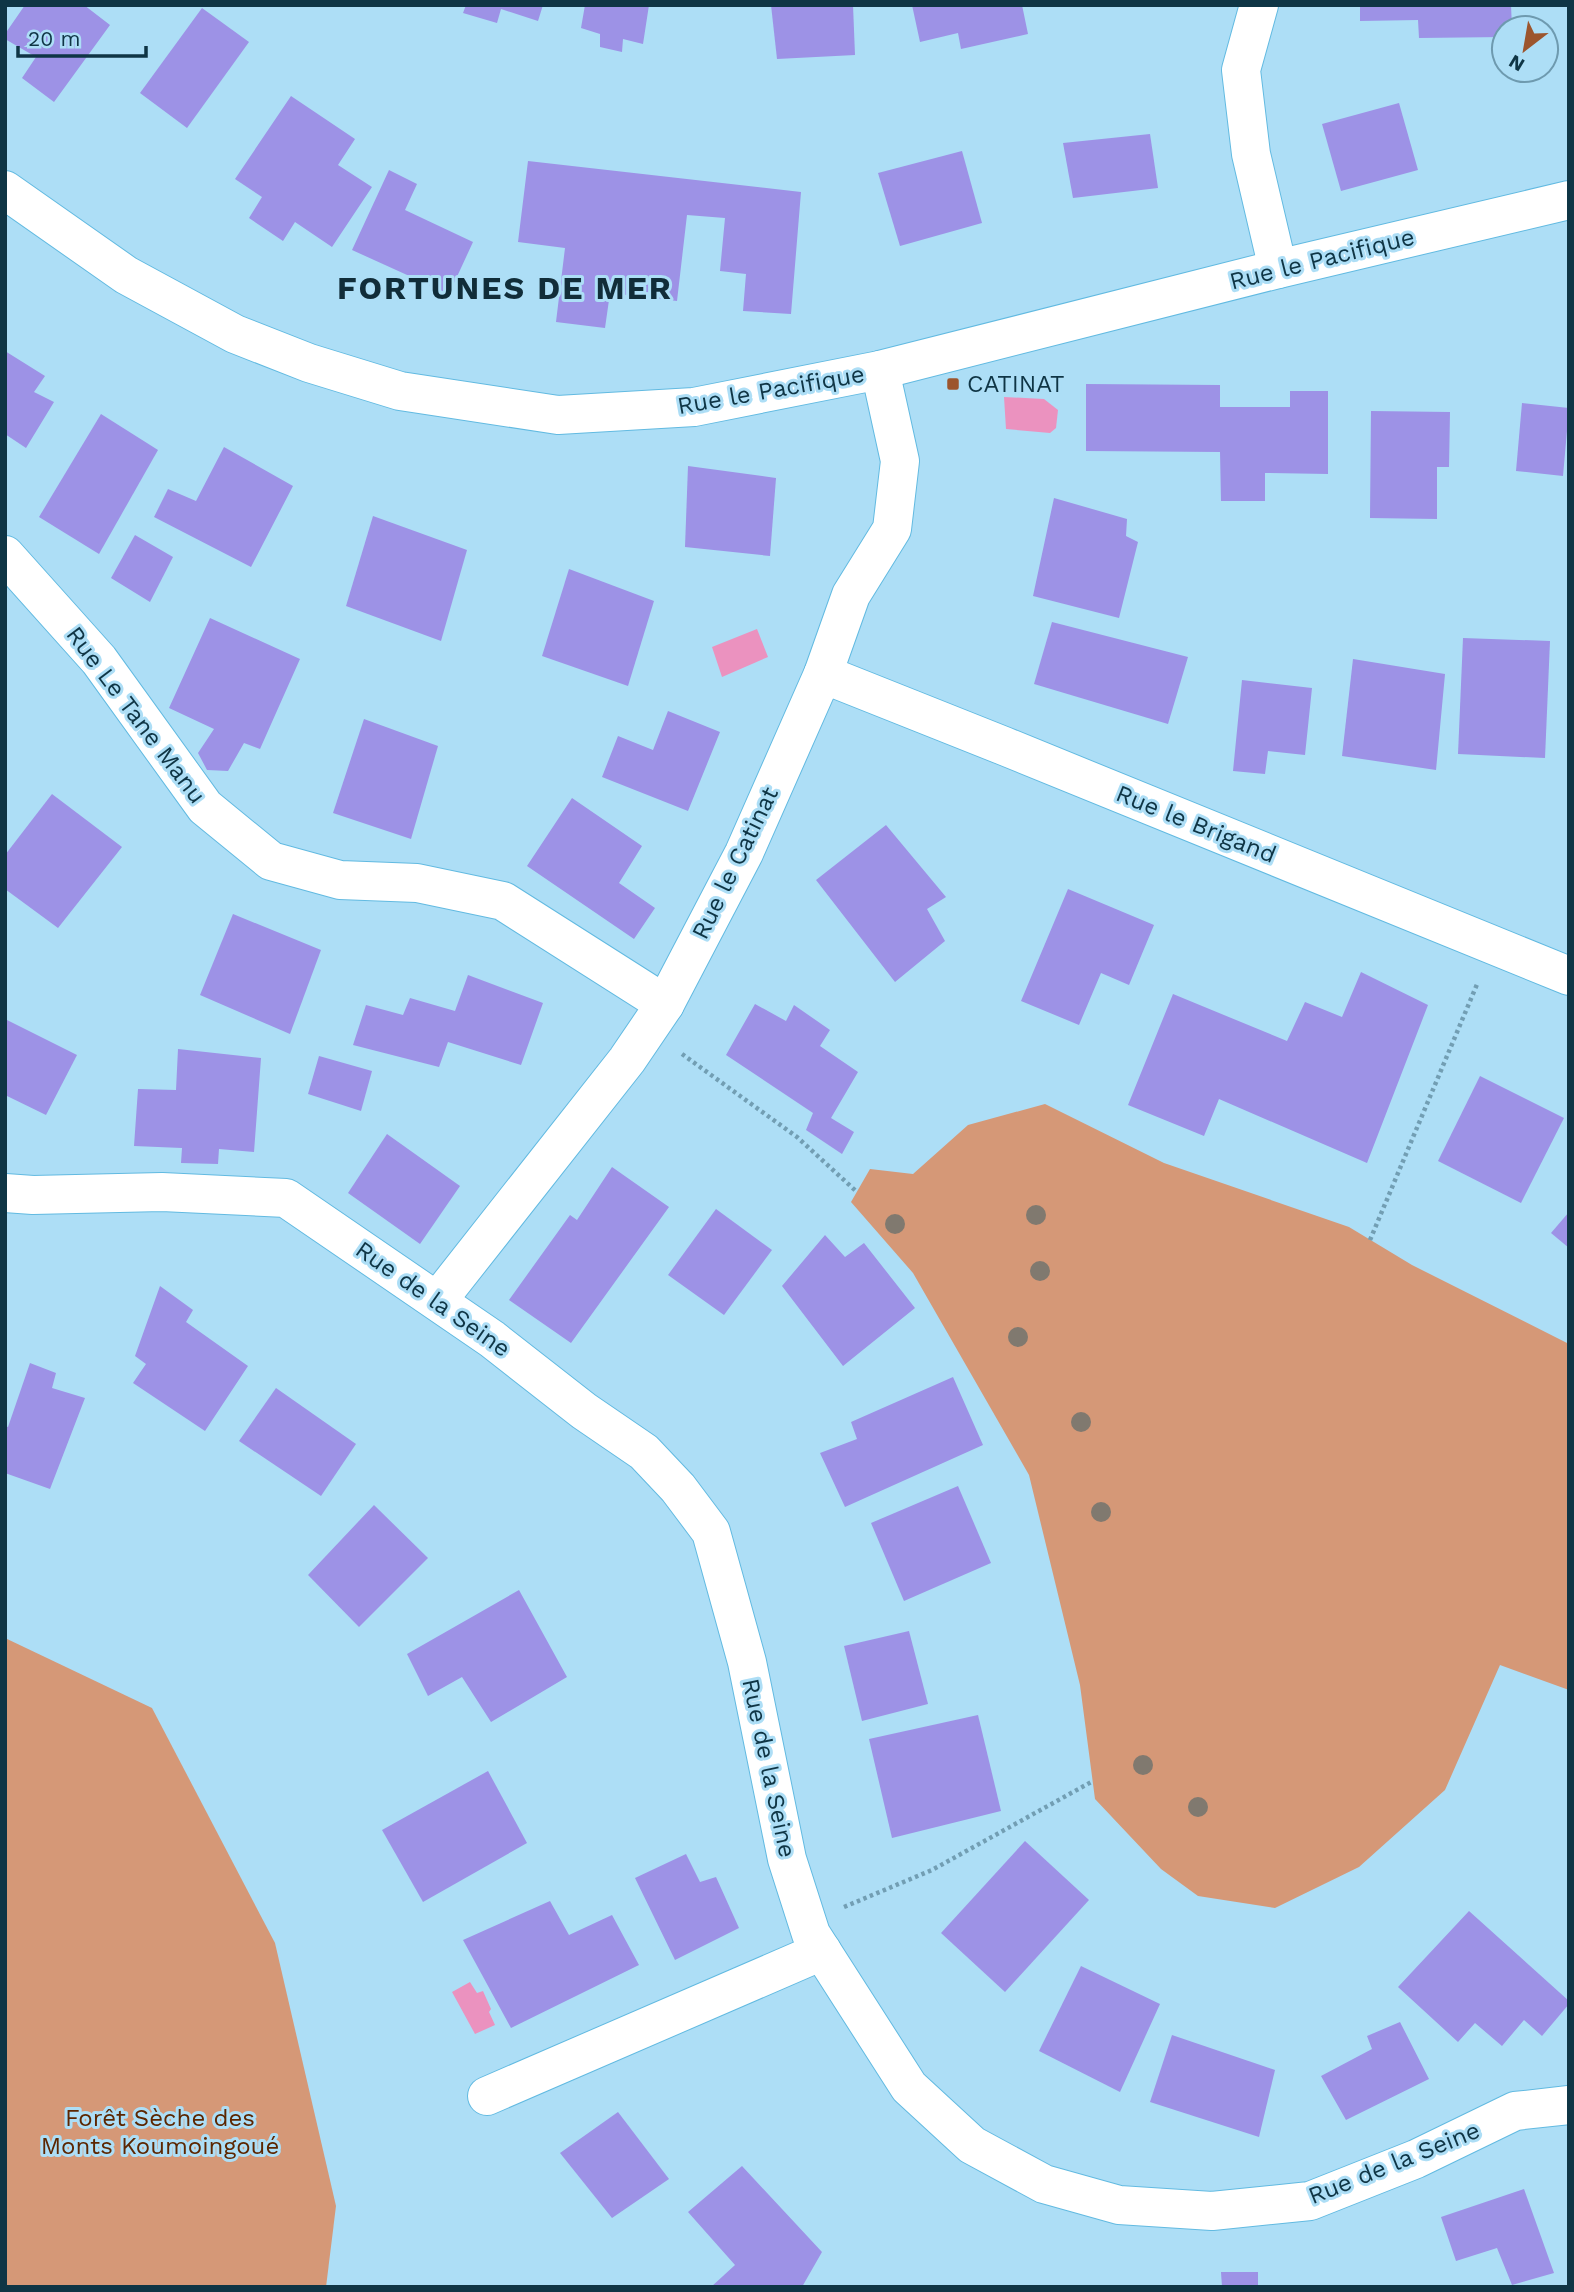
<svg xmlns="http://www.w3.org/2000/svg" width="1574" height="2292" viewBox="0 0 1574 2292" font-family="'Work Sans',sans-serif">
	<rect width="100%" height="100%" fill="#addef6"/>
	<g fill="#d59877">
		<path d="M1045,1104L1164,1163L1349,1227L1412,1265L1569,1344V1690L1500,1665L1445,1790L1359,1867L1275,1908L1198,1896L1161,1869L1095,1799L1080,1685L1029,1475L913,1273L851,1202L870,1169L913,1174L968,1125Z"/>
		<path d="M5,1638L152,1708L275,1943L336,2206L326,2287H5Z"/>
	</g>
	<g fill="#eb92bf">
		<path d="M1004,397L1044,399L1058,410L1056,428L1050,433L1006,429Z"/>
		<path d="M757,629L768,657L722,677L712,647Z"/>
		<path d="M470,1982L477,1993L483,1991L491,2009L489,2012L495,2025L475,2034L452,1992Z"/>
	</g>
	<g fill="#9d92e6">
		<path d="M25,5H84L110,25L54,102L22,78L36,57L5,39V34Z"/>
		<path d="M466,5H543L538,21L501,9L497,23L463,13Z"/>
		<path d="M585,5H649L643,44L623,39L622,52L600,47V34L581,28Z"/>
		<path d="M771,5H853L855,55L777,59Z"/>
		<path d="M912,5H1022L1028,34L961,49L958,33L920,42Z"/>
		<path d="M1360,5H1511L1512,28H1504V37L1419,38L1418,20L1360,21Z"/>
		<path d="M202,8L249,42L187,128L140,93Z"/>
		<path d="M291,96L355,139L338,165L372,187L332,247L295,222L283,241L249,218L262,197L235,179Z"/>
		<path d="M1399,103L1418,170L1341,191L1322,124Z"/>
		<path d="M1150,134L1158,188L1073,198L1063,143Z"/>
		<path d="M962,151L982,223L900,246L878,173Z"/>
		<path d="M528,161L801,192L791,314L743,311L746,274L720,271L725,218L687,215L677,301L610,293L605,328L556,322L565,248L518,242Z"/>
		<path d="M389,170L417,184L405,210L473,242L449,294L352,250Z"/>
		<path d="M5,351L45,376L34,392L54,402L26,448L5,434Z"/>
		<path d="M1086,384L1220,385V407H1290V391H1328V474L1265,473V501H1221L1220,452L1086,451Z"/>
		<path d="M1522,403L1569,408L1563,476L1516,471Z"/>
		<path d="M1371,411L1450,412L1449,467H1437V519L1370,518Z"/>
		<path d="M101,414L158,450L99,554L39,517Z"/>
		<path d="M224,447L293,486L251,567L154,517L168,489L196,501Z"/>
		<path d="M688,466L776,478L770,556L685,547Z"/>
		<path d="M1054,498L1127,519L1126,536L1138,542L1119,618L1033,596Z"/>
		<path d="M373,516L467,550L441,641L346,606Z"/>
		<path d="M135,535L173,557L150,602L111,578Z"/>
		<path d="M569,569L654,601L628,686L542,656Z"/>
		<path d="M210,618L300,659L260,749L244,743L228,771L207,770L198,753L214,729L169,708Z"/>
		<path d="M1052,622L1188,657L1168,724L1034,684Z"/>
		<path d="M1463,638L1550,641L1545,758L1458,754Z"/>
		<path d="M1353,659L1445,674L1436,770L1342,756Z"/>
		<path d="M1242,680L1312,688L1305,755L1268,751L1265,774L1233,771Z"/>
		<path d="M668,711L720,732L688,811L602,777L618,736L653,750Z"/>
		<path d="M364,719L438,746L411,839L333,813Z"/>
		<path d="M52,794L122,847L58,928L5,889V855Z"/>
		<path d="M572,798L642,846L619,883L655,908L634,939L527,866Z"/>
		<path d="M886,825L946,897L927,909L945,941L895,982L816,880Z"/>
		<path d="M1068,889L1154,925L1129,985L1101,973L1079,1025L1021,1001Z"/>
		<path d="M233,914L321,950L290,1034L200,995Z"/>
		<path d="M1361,972L1428,1005L1367,1163L1219,1099L1204,1136L1128,1105L1173,994L1287,1041L1305,1002L1342,1017Z"/>
		<path d="M468,975L543,1003L521,1065L448,1042L439,1067L353,1045L366,1005L403,1015L410,998L455,1011Z"/>
		<path d="M755,1004L786,1021L794,1005L830,1030L820,1046L858,1072L831,1118L854,1132L842,1154L806,1130L813,1113L726,1055Z"/>
		<path d="M5,1019L77,1055L46,1115L5,1095Z"/>
		<path d="M178,1049L261,1058L254,1152L219,1149L218,1164L181,1163L182,1148L134,1146L138,1089L176,1090Z"/>
		<path d="M319,1056L372,1071L361,1111L308,1094Z"/>
		<path d="M1480,1076L1564,1118L1521,1203L1438,1161Z"/>
		<path d="M387,1134L460,1186L420,1244L348,1193Z"/>
		<path d="M612,1167L669,1207L571,1343L509,1300L570,1215L577,1220Z"/>
		<path d="M716,1209L772,1250L724,1315L668,1275Z"/>
		<path d="M1569,1212V1248L1551,1233Z"/>
		<path d="M825,1235L845,1257L864,1243L915,1308L843,1366L782,1286Z"/>
		<path d="M160,1286L193,1310L186,1322L248,1366L205,1431L133,1383L146,1364L135,1356Z"/>
		<path d="M30,1363L56,1373L52,1388L85,1398L50,1489L5,1473V1426L8,1427Z"/>
		<path d="M953,1377L983,1445L845,1507L820,1453L857,1439L851,1422Z"/>
		<path d="M276,1388L356,1444L321,1496L239,1441Z"/>
		<path d="M958,1486L991,1563L904,1601L871,1523Z"/>
		<path d="M374,1505L428,1558L359,1627L308,1575Z"/>
		<path d="M519,1590L567,1677L491,1722L462,1677L428,1696L407,1654Z"/>
		<path d="M909,1631L928,1704L862,1721L844,1646Z"/>
		<path d="M978,1715L1001,1811L892,1838L869,1739Z"/>
		<path d="M488,1771L527,1843L423,1902L382,1830Z"/>
		<path d="M1025,1841L1089,1900L1005,1992L941,1933Z"/>
		<path d="M686,1854L700,1882L716,1877L739,1928L675,1960L635,1878Z"/>
		<path d="M550,1901L569,1935L612,1915L639,1965L511,2028L463,1940Z"/>
		<path d="M1469,1911L1569,2001V2004L1542,2036L1524,2020L1502,2046L1475,2023L1458,2042L1398,1987Z"/>
		<path d="M1081,1966L1160,2004L1120,2092L1039,2051Z"/>
		<path d="M1400,2022L1429,2079L1346,2120L1321,2076L1372,2049L1367,2036Z"/>
		<path d="M1172,2035L1275,2070L1259,2137L1150,2102Z"/>
		<path d="M618,2112L669,2179L612,2218L560,2153Z"/>
		<path d="M742,2166L822,2252L802,2287H711L735,2265L688,2212Z"/>
		<path d="M1524,2189L1554,2273L1512,2285L1497,2248L1456,2261L1441,2217Z"/>
		<path d="M1221,2272H1258V2287H1222Z"/>
	</g>
	<g fill="none" stroke-linecap="round" stroke-linejoin="round">
		<g stroke="#62bae1" stroke-width="40">
			<g id="minor">
				<path d="M1259,5L1241,70L1251,154L1278,269"/>
				<path d="M5,190L126,275L235,334L309,363L400,391L558,415L694,407L880,370L1278,269L1569,200"/>
				<path d="M5,555L99,660L205,807L271,861L340,880L417,883L503,901L665,1004"/>
				<path d="M823,674L1004,746L1569,976"/>
				<path d="M5,1193L33,1195L162,1192L286,1198L492,1339L584,1411L644,1452L678,1488L711,1532L747,1662L787,1859L811,1934L909,2087L972,2145L1044,2184L1119,2205L1212,2211L1310,2201L1416,2159L1515,2111L1569,2105"/>
				<path d="M438,1300L627,1060L665,1004L744,853L823,674L851,595L892,529L900,461L880,370"/>
				<path d="M487,2096L822,1951"/>
			</g>
		</g>
		<g stroke="#729eb3" stroke-width="4.5" stroke-dasharray="3.5 3.5" stroke-linecap="butt">
			<path d="M682,1054L797,1137L857,1192"/>
			<path d="M1370,1240L1478,982"/>
			<path d="M844,1907L932,1870L1093,1781"/>
		</g>
		<use href="#minor" stroke="#fff" stroke-width="38"/>
	</g>
	<g fill="#80796f">
		<circle cx="1036" cy="1215" r="10"/>
		<circle cx="895" cy="1224" r="10"/>
		<circle cx="1040" cy="1271" r="10"/>
		<circle cx="1018" cy="1337" r="10"/>
		<circle cx="1081" cy="1422" r="10"/>
		<circle cx="1101" cy="1512" r="10"/>
		<circle cx="1143" cy="1765" r="10"/>
		<circle cx="1198" cy="1807" r="10"/>
	</g>
	<rect fill="#9c552d" stroke="#addef6" stroke-width="2.5" x="946" y="377" width="14" height="14" rx="3.5"/>
	<g text-anchor="middle" dominant-baseline="central" stroke-width="6" stroke-linejoin="round" paint-order="stroke">
		<g font-size="24" fill="#0f3545" stroke="#addef6">
			<text transform="translate(1322 259) rotate(-14)">Rue le Pacifique</text>
			<text transform="translate(771 390) rotate(-10)">Rue le Pacifique</text>
			<text transform="translate(136 715) rotate(53)">Rue Le Tane Manu</text>
			<text transform="translate(1196 824) rotate(22)">Rue le Brigand</text>
			<text transform="translate(735 863) rotate(-64)">Rue le Catinat</text>
			<text transform="translate(433 1299) rotate(35)">Rue de la Seine</text>
			<text transform="translate(769 1768) rotate(78)">Rue de la Seine</text>
			<text transform="translate(1394 2163) rotate(-22)">Rue de la Seine</text>
		</g>
		<g font-size="24" fill="#0f3545" stroke="#addef6" text-anchor="start">
			<text x="967" y="384">CATINAT</text>
		</g>
		<g font-size="24" fill="#5c2601" stroke="#addef6">
			<text x="160" y="2118">Forêt Sèche des<tspan x="160" dy="28">Monts Koumoingoué</tspan></text>
		</g>
		<g font-size="32" font-weight="bold" letter-spacing="2" fill="#112d39" stroke="#addef6">
			<text x="505" y="288">FORTUNES DE MER</text>
		</g>
	</g>
	<rect width="1574" height="2292" fill="none" stroke="#0f3545" stroke-width="14"/>
	<g transform="translate(1525 49) rotate(211)"><circle r="33" fill="#addef6" stroke="#6e9aaf" stroke-width="2"/>
	<path d="M0-5L12 26L0 18L-12 26Z" fill="#9c552d"/>
	<text y="-10" font-size="19" font-weight="bold" text-anchor="middle" fill="#0f3545">N</text>
	</g>
	<path d="M18 46v10h128v-10" fill="none" stroke="#0f3545" stroke-width="3.5"/>
	<text x="28" y="46" font-size="21" fill="#0f3545" stroke="#addef6" stroke-width="5" paint-order="stroke">20 m</text>
</svg>
